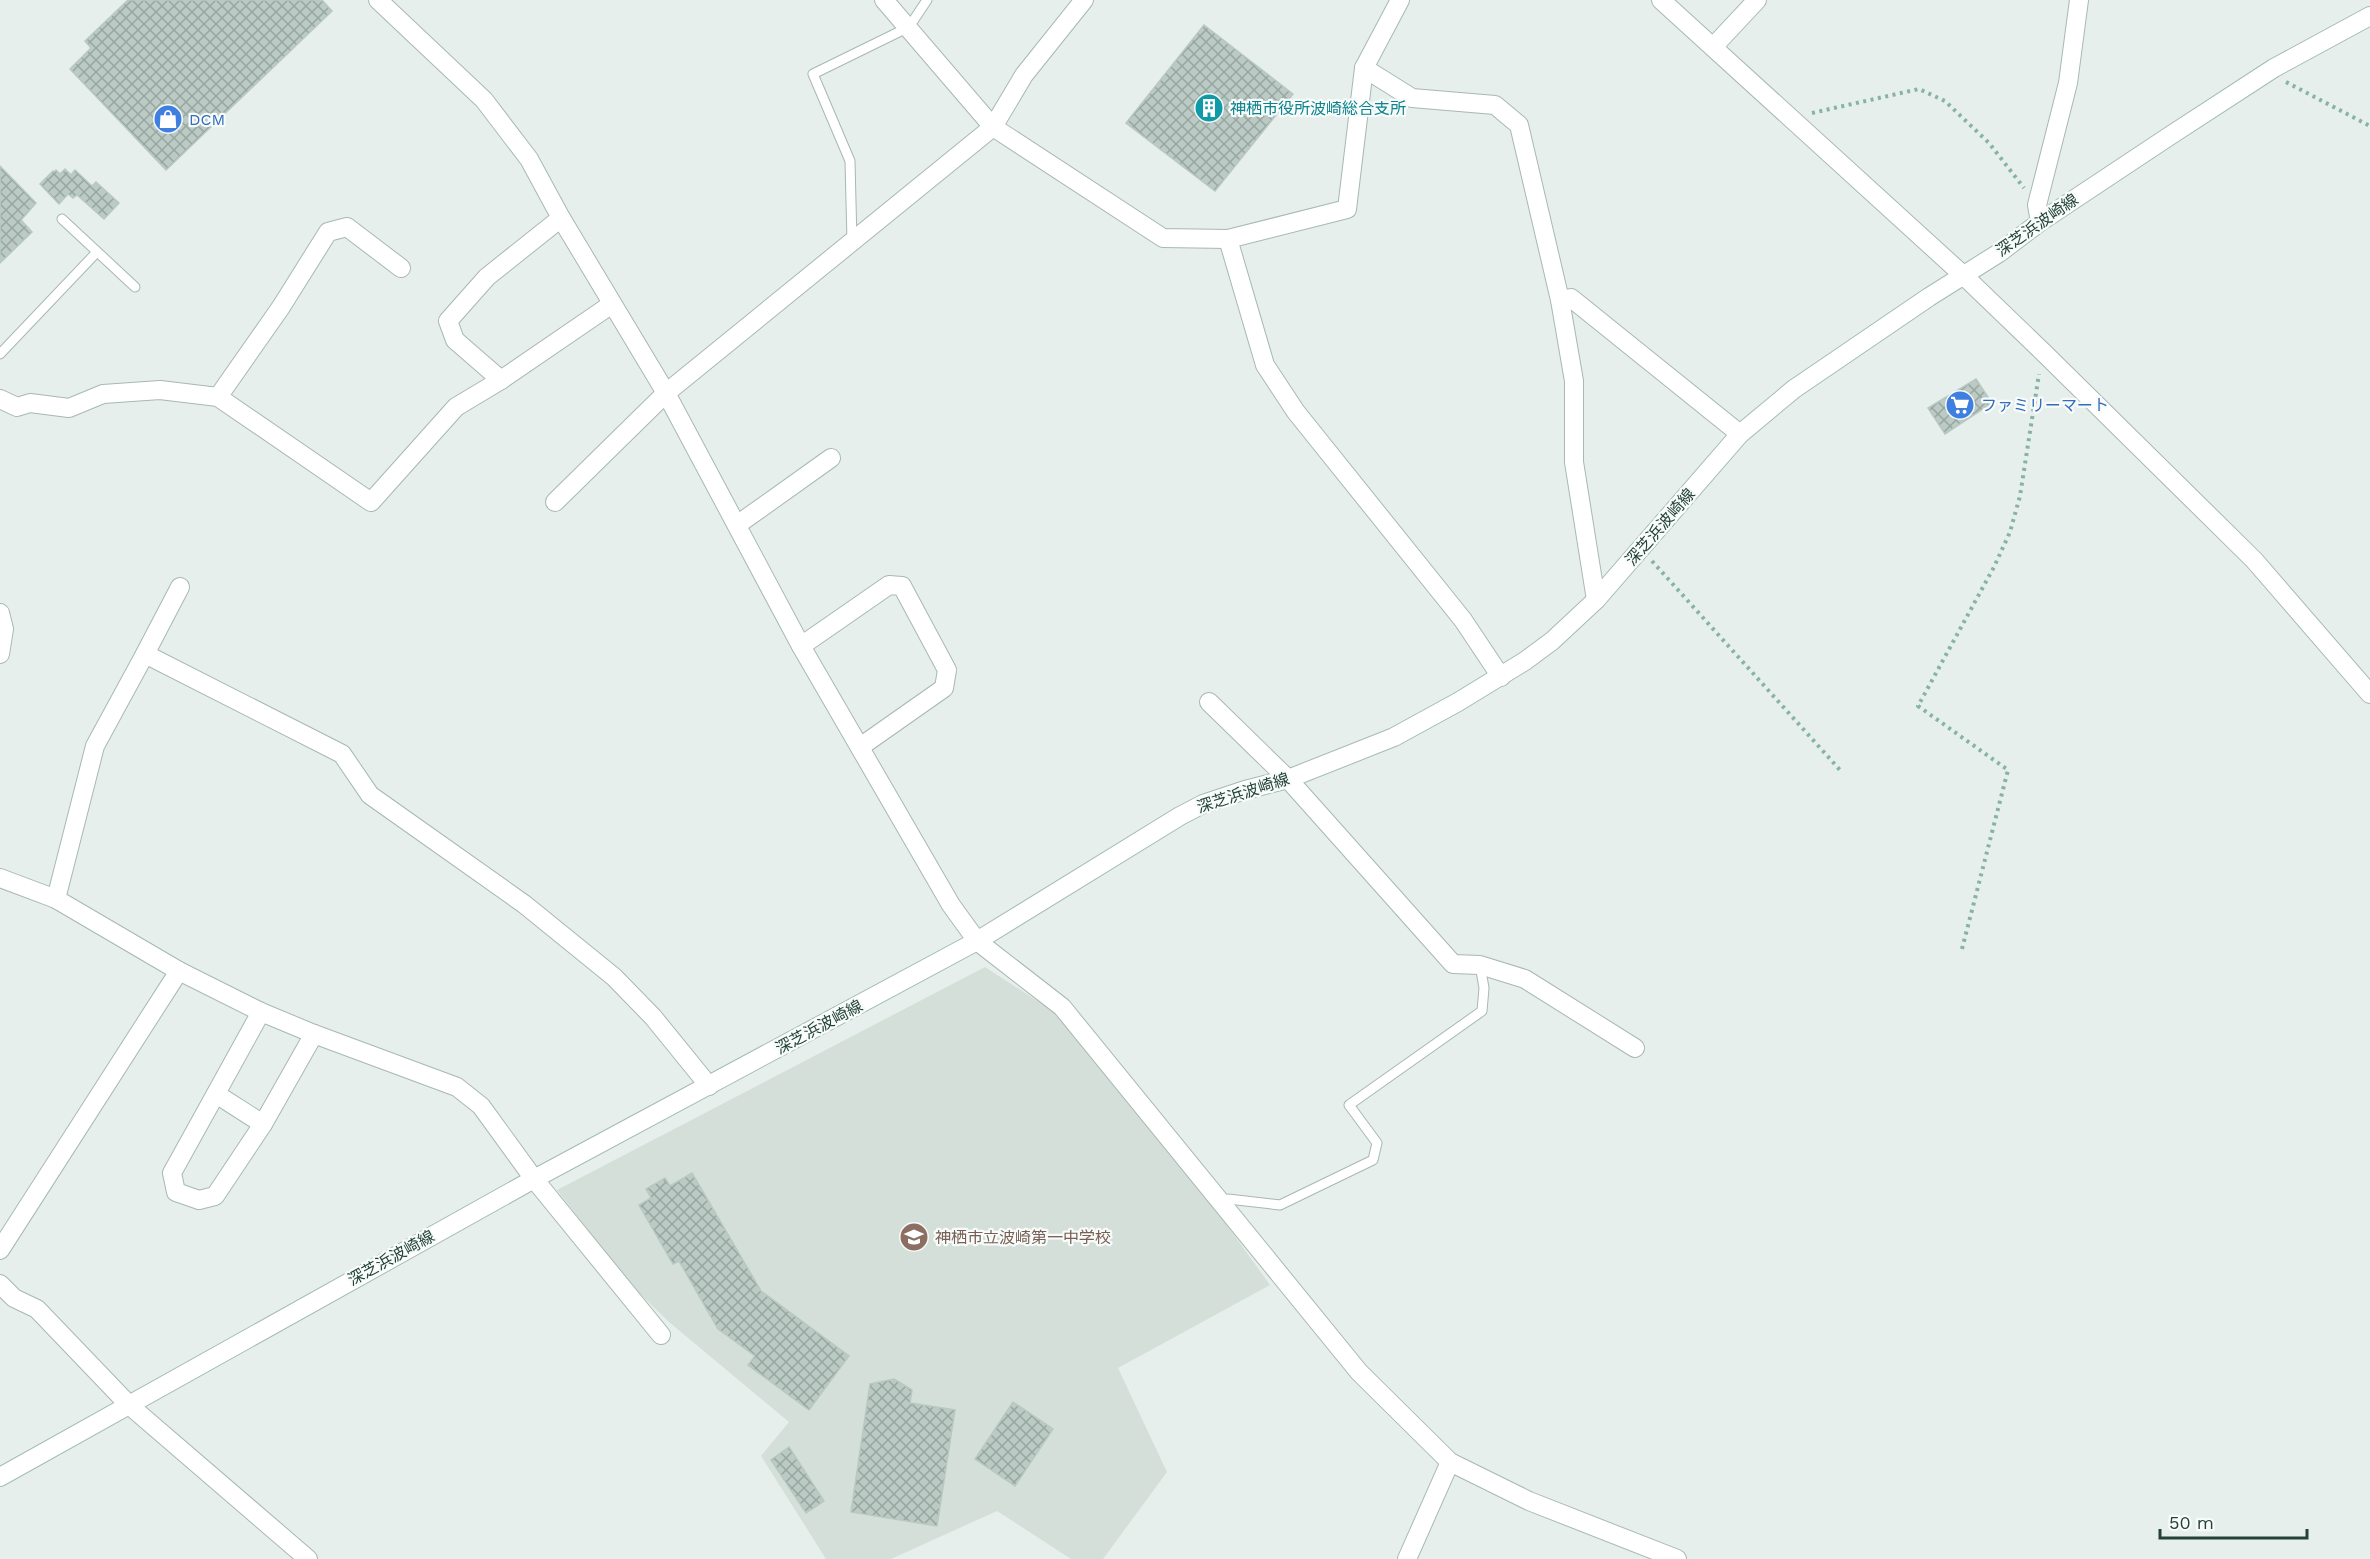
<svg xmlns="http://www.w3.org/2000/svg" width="2370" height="1559" viewBox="0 0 2370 1559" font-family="'Work Sans','Noto Sans JP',sans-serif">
	<defs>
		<pattern id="building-cross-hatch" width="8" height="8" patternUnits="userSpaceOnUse" patternTransform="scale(1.5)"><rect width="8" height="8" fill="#bbcac4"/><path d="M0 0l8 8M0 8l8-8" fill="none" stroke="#98a6a0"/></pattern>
	</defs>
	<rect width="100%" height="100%" fill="#e6efeb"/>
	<path fill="#d4dfda" d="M985,967L1059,1015L1198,1185L1270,1285L1118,1368L1167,1472L1103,1559H1071L997,1511L891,1559H826L761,1456L789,1422L669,1322L629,1283L557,1190Z"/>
	<g fill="url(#building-cross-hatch)" stroke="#b8c9c2" stroke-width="1.5">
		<path d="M128,0H322L332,11L166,170L70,69L91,48L85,41Z"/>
		<path d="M1204,25L1293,94L1215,191L1126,123Z"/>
		<path d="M0,166L36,203L21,220L32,232L0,263Z"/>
		<path d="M65,169L71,175L75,170L92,186L96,182L119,203L104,219L77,195L73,198L68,194L59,204L40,184L53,171L54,172L56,170L60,174Z"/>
		<path d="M1976,379L1992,403L1945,434L1928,408Z"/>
		<path d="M692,1173L761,1291L849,1356L809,1410L748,1365L755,1356L718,1329L679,1261L673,1264L639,1205L651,1198L646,1189L665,1178L670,1186Z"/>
		<path d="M894,1379L912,1390L910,1403L955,1410L937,1526L851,1512L870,1384Z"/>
		<path d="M1013,1402L1053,1429L1015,1486L975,1459Z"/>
		<path d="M789,1447L824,1501L806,1513L771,1460Z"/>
	</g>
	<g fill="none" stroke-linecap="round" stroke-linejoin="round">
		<g stroke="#a8b8b2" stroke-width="11">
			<g id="service">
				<path d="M62,219L135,287"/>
				<path d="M852,242L850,161L813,74L909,27L927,0"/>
				<path d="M0,354L97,252"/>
				<path d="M1221,1203L1228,1199L1280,1205L1373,1160L1377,1143L1349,1105L1482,1011L1484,988L1480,965"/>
			</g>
		</g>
		<g stroke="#a8b8b2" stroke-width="20">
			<g id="minor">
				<path d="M378,0L484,100L529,159L561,218L666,393L801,646L951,905L977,941L1062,1007L1359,1372L1450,1462L1529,1501L1677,1559"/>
				<path d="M884,0L993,127L1163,238L1228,239L1347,209L1364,68L1412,98L1495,105L1519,125L1560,300L1574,381V462L1596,600"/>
				<path d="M1713,47L1757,0"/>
				<path d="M1364,68L1400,0"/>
				<path d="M2040,222L2037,205L2068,83L2079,0"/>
				<path d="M1228,239L1265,365L1296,412L1463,620L1501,677"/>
				<path d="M401,268L347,227L328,232L281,307L218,397L371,502L456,407L501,380L612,304"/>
				<path d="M1560,300L1571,298L1740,434"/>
				<path d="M501,380L455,340L448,321L487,277L561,218"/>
				<path d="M0,399L17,407L30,403L69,408L103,394L160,390L218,397"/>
				<path d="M555,502L666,393L993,127L1024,75L1084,0"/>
				<path d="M737,525L831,458"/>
				<path d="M0,613L4,629L0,654"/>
				<path d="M801,646L889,585L902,586L947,670L944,688L860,747"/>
				<path d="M145,654L180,587"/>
				<path d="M1209,702L1288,779L1453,964L1480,965L1525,979L1635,1048"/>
				<path d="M0,878L56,899L179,971L261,1012L314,1034L457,1087L481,1106L534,1179L661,1335"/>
				<path d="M56,899L95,746L145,654L342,754L370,795L524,904L614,977L653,1017L709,1086"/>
				<path d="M261,1012L172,1173L176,1192L199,1200L215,1196L263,1124L314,1034"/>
				<path d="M216,1094L263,1124"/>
				<path d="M0,1250L179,971"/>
				<path d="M0,1284L14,1298L37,1309L129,1405L308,1559"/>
				<path d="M1407,1559L1450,1462"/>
			</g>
		</g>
		<g stroke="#a8b8b2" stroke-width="20">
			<path id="tertiary" d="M1661,0L1963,275L2043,352L2254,560L2370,694"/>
		</g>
		<g stroke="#a4bbb3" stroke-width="20">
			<path id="secondary" d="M0,1477L534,1179L977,941L1180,816L1203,804L1245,790L1288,779L1394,737L1458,702L1525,661L1552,641L1596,600L1740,434L1794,389L1929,297L1999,253L2040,222L2168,137L2274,68L2370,16"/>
		</g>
		<g stroke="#86b3a5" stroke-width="4" stroke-dasharray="3 4.5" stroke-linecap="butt">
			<path d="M2286,82L2370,126"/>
			<path d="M1812,113L1919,89L1945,101L1989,143L2024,188"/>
			<path d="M1652,561L1840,770"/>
			<path d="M1962,949L2008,770L1918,706L1994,567L2010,532L2020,496L2039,374"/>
		</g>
		<use href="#service" stroke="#fff" stroke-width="9"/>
		<use href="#minor" stroke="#fff" stroke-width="18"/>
		<use href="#tertiary" stroke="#fff" stroke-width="18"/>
		<use href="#secondary" stroke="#fff" stroke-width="18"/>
	</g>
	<defs>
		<g id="building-disc" transform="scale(1.5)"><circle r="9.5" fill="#0f9aa8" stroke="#f7fbf9"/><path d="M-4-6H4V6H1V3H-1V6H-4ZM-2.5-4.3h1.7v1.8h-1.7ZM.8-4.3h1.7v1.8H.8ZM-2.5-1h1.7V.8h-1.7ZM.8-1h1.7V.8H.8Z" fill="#fff"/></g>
		<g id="shop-disc" transform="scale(1.5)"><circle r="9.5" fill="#3f7fe0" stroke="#f7fbf9"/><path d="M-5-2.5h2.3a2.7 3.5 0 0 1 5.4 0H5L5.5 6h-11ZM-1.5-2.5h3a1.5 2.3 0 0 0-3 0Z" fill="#fff"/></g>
		<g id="supermarket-disc" transform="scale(1.5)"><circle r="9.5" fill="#3f7fe0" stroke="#f7fbf9"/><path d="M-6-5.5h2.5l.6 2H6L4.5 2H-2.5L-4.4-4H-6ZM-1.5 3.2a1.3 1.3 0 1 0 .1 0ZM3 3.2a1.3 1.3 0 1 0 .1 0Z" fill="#fff"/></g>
		<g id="school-disc" transform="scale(1.5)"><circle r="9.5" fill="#8d6e63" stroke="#f7fbf9"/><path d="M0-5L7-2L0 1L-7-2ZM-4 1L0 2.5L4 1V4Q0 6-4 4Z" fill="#fff"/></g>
	</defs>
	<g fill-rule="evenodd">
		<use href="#building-disc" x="1209" y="108"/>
		<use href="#shop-disc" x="168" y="119"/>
		<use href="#supermarket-disc" x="1960" y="405"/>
		<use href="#school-disc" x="914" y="1237"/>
	</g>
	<g text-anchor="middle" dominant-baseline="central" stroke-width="4.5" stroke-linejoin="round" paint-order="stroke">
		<g font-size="16" fill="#0d838f" stroke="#f7fbf9" text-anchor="start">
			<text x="1230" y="108">神栖市役所波崎総合支所</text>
		</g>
		<g font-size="16" fill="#366cbe" stroke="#f7fbf9" text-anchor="start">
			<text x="189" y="119">DCM</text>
			<text x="1981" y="405">ファミリーマート</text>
		</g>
		<g font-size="16" fill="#24423a" stroke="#f7fbf9">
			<text transform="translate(2037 225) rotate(-35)">深芝浜波崎線</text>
			<text transform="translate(1660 527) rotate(-49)">深芝浜波崎線</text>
			<text transform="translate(1243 793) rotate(-18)">深芝浜波崎線</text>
			<text transform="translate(819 1027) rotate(-28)">深芝浜波崎線</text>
			<text transform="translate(391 1258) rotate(-29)">深芝浜波崎線</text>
		</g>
		<g font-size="16" fill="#785e54" stroke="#f7fbf9" text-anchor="start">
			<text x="935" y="1237">神栖市立波崎第一中学校</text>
		</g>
	</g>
	<path d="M2160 1529v9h147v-9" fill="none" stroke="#24423a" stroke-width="3"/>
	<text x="2169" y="1529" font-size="18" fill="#24423a" stroke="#f7fbf9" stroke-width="4.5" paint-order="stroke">50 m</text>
</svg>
